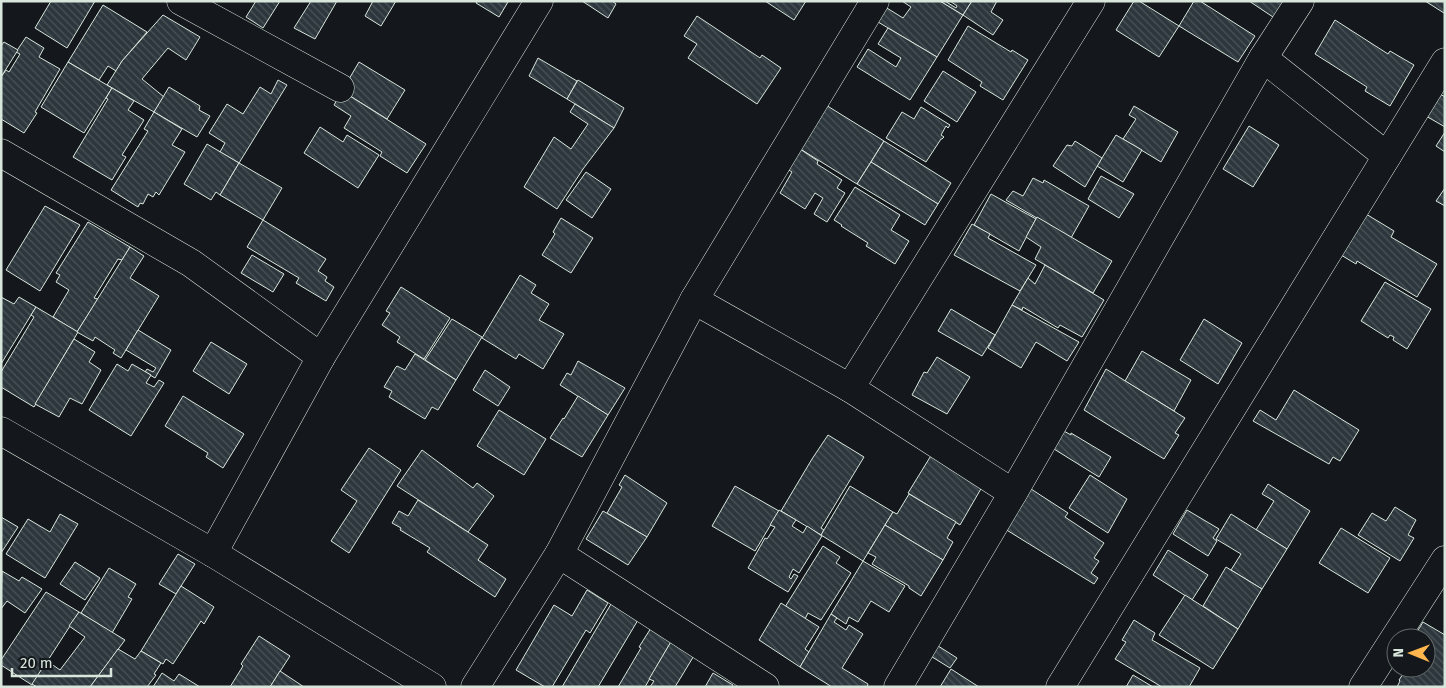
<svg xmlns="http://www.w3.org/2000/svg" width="1446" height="688" viewBox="0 0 1446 688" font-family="'Fira Sans',sans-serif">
	<defs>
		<pattern id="building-back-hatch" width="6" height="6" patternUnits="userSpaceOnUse" patternTransform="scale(1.25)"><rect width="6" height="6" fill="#2c363c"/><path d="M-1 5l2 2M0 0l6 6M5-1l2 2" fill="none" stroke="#4a5358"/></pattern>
	</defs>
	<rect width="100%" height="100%" fill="#14181c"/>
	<g fill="url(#building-back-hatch)" stroke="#d8e6dc">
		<path d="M51,1H95L67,48L35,28Z"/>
		<path d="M256,1H280L263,28L246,17Z"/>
		<path d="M311,1H337L315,39L294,28Z"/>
		<path d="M373,1H396L381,26L365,16Z"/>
		<path d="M477,1H506L508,2L499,17L476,3Z"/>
		<path d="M582,1H612L616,4L608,18Z"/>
		<path d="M765,1H806L794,20Z"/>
		<path d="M902,1H940L963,15L937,57L873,19L882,5L903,18L911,7Z"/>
		<path d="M940,1H945L956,8L957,6L950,1H972L963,15Z"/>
		<path d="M972,1H997L991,12L1003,20L993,35L963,15Z"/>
		<path d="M1134,1H1139L1179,26L1159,57L1116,30Z"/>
		<path d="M1194,1H1200L1255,36L1238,62L1179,26Z"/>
		<path d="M1249,1H1287L1276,19Z"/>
		<path d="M1425,1H1445V12L1444,13Z"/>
		<path d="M103,5L147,32L122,61L116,71L108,66L99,80L68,62Z"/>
		<path d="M163,15L200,37L186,60L168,48L142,79L164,97L154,112L107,85L122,61Z"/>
		<path d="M697,16L760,58L762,55L781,68L757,104L688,58L697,44L684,36Z"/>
		<path d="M1335,20L1388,54L1390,51L1414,65L1390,106L1365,91L1367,87L1315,54Z"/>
		<path d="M968,26L1011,52L1012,50L1028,60L1003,100L980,86L982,82L948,60Z"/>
		<path d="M888,28L937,57L910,100L857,67L868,49L896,67L901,58L878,44Z"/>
		<path d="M26,37L44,48L39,57L60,69L35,112L37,113L24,133L1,119V77L6,70L9,72L20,54L16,52Z"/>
		<path d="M4,42L18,50L1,77V46Z"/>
		<path d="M538,58L577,81L567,99L529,76Z"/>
		<path d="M68,62L112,88L84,133L41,107Z"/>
		<path d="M359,62L405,90L387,119L342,91Z"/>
		<path d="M943,71L976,92L957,122L924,101Z"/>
		<path d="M278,80L287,85L239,163L220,152L225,143L209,133L227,104L243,114L260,87L271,94Z"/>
		<path d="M578,80L624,108L614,128L567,99Z"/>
		<path d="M169,87L200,106L199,110L210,116L197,137L154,112Z"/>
		<path d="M112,88L134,101L128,110L144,120L122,155L126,157L112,180L73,157L108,99L106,98Z"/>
		<path d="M342,91L426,144L407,173L380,156L382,152L344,128L351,116L334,105Z"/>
		<path d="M1440,94L1445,97V127L1426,116Z"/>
		<path d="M821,102L884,141L857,184L797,147Z"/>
		<path d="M575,104L614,128L583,169L557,209L524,187L554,137L571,149L588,124L570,112Z"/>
		<path d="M1134,106L1178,132L1161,162L1123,139L1136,119L1129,115Z"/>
		<path d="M921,107L950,125L948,128L946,126L941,135L944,137L942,139H941L926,162L886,138L902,112L914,119Z"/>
		<path d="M154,112L182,129L172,145L185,152L159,195L156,192L153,197L148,194L143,204L140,203L138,207L111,190L148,131L144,129Z"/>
		<path d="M1249,126L1279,145L1253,187L1223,169Z"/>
		<path d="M320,127L343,142L347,135L379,155L358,188L304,153Z"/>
		<path d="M1445,132V152L1436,146Z"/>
		<path d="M1116,135L1142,150L1123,182L1097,166Z"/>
		<path d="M884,141L951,183L938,204L871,162Z"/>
		<path d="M1075,141L1102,158L1085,187L1053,166L1067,145L1072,146Z"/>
		<path d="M207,144L239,163L220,195L216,192L211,200L184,184Z"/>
		<path d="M797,147L818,161L817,164L842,180L837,188L845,193L827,222L814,214L823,198L815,193L805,209L780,193L792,172L784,167Z"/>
		<path d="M871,162L938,204L925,225L857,184Z"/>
		<path d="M239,163L282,188L263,220L220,195Z"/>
		<path d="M586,172L611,189L592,218L566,200Z"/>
		<path d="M1101,176L1134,194L1119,218L1088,199Z"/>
		<path d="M1033,178L1043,183L1044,180L1089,206L1071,238L1006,200L1013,191L1023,196Z"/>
		<path d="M855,187L900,215L891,230L909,241L895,264L866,246L868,243L841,226L842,225L834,220Z"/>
		<path d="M1445,188V206L1436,201Z"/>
		<path d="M991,194L1036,219L1019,251L974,225Z"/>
		<path d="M45,206L80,225L40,291L6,270Z"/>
		<path d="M1366,214L1394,231L1391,237L1437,264L1417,297L1357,261L1356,264L1341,255Z"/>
		<path d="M1037,217L1112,261L1093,293L1035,259L1041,247L1026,237Z"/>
		<path d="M561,218L593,238L571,273L542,255L555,234L553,232Z"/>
		<path d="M263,220L326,259L318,271L327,277L325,281L334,287L326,301L296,283L299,278L247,247Z"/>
		<path d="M88,222L130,247L122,260L118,259L94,298L98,299L77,332L53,317L69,290L56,282L60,275L56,273Z"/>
		<path d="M972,224L990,234L988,238L1036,265L1020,291L954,255Z"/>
		<path d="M130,247L144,256L130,278L159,296L121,358L113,353L115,350L95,337L93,341L77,332Z"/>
		<path d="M252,255L284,274L273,292L241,273Z"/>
		<path d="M1045,265L1104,300L1082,337L1060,325L1058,328L1023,307L1022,310L1012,305L1028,278L1035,284Z"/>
		<path d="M520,275L536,285L531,293L549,304L539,320L564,334L543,369L519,354L516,359L482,338Z"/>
		<path d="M1385,282L1431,309L1407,349L1393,340L1394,337L1390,335L1388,338L1361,321Z"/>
		<path d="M401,287L450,318L424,359L397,342L400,337L382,325L390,313L386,311Z"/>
		<path d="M1,297L14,304L19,297L36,307L1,364Z"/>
		<path d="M1012,305L1079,342L1067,361L1036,342L1021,368L988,348Z"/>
		<path d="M36,307L78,332L34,407L1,387V372L34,317L31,315Z"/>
		<path d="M951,309L995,335L982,356L938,331Z"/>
		<path d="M452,319L482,337L456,380L425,360Z"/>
		<path d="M1204,319L1242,343L1218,384L1180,360Z"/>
		<path d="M138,330L171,350L155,378L145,372L147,369L153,372L156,368L126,350Z"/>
		<path d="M74,339L95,352L89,362L101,370L82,404L70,398L59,417L35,404Z"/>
		<path d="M211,342L247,364L229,394L193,371Z"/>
		<path d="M1142,351L1191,380L1174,411L1125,381Z"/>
		<path d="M415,354L456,380L438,410L432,407L425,419L389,397L392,391L384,387L396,367L397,366L405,370Z"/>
		<path d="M937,357L970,377L947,414L912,395L924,372L927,373Z"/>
		<path d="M578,361L625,388L608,415L560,385L567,373L571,375Z"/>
		<path d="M117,364L128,371L132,364L151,375L146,383L154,387L159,380L164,383L131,436L89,410Z"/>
		<path d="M1106,369L1185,418L1175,433L1179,435L1164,459L1084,410Z"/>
		<path d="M485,370L510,387L498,406L473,390Z"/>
		<path d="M1294,390L1359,430L1340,461L1333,457L1329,464L1253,421L1260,410L1276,420Z"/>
		<path d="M183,396L244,434L223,468L206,457L208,453L165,426Z"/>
		<path d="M578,396L608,415L582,457L550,438L563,418L564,419Z"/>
		<path d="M499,410L546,439L524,475L477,446Z"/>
		<path d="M1062,430L1071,435V433L1111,457L1099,477L1054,449Z"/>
		<path d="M828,435L864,457L821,528L824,530L821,535L781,511L812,459Z"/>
		<path d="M369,448L401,470L349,553L331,541L357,501L341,490Z"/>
		<path d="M422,450L473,488L477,483L494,496L468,532L397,486Z"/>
		<path d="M932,454L982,487L960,525L908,493Z"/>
		<path d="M625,475L667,503L647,537L607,513L622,487L619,485Z"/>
		<path d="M1090,475L1127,499L1108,533L1069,508Z"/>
		<path d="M1268,484L1310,511L1287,549L1256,530L1274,501L1262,494Z"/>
		<path d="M735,486L779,511L755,551L712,526Z"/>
		<path d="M850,486L893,512L863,561L821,535Z"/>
		<path d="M1031,489L1068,513L1065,517L1104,543L1094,558L1099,561L1091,573L1098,578L1094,584L1005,529Z"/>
		<path d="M909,494L956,522L947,538L953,542L943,560L885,525L893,512L897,514Z"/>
		<path d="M418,500L488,545L478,560L506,579L495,597L427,552L430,548L400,530L401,528L392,523L399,511L408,516Z"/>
		<path d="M1395,507L1416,520L1408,535L1414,538L1400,561L1358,535L1372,513L1386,521Z"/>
		<path d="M779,510L796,520L792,526L803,533L807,526L822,536L799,573L793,569L789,577L791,579L794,574L798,576L788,592L748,568L765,538L767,539L775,527L770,525Z"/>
		<path d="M1187,510L1219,529L1213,538L1217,541L1208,556L1173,534Z"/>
		<path d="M603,511L647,537L628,565L586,539Z"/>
		<path d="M60,514L78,524L45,578L6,554L28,519L50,532Z"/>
		<path d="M1231,514L1287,549L1262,589L1231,570L1241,554L1216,539Z"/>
		<path d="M1,517L18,527L1,553Z"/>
		<path d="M885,525L943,560L921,596L909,588V586L872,564L876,557L868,553Z"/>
		<path d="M1341,528L1390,558L1368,593L1319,563Z"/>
		<path d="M823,546L840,557L836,563L851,573L821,620L808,613L805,619L785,607Z"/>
		<path d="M1168,550L1208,575L1192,600L1153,575Z"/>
		<path d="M178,554L195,564L176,594L159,584Z"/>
		<path d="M863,561L905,586L889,612L871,601L858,622L849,617L846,624L831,614Z"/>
		<path d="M75,562L100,578L85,600L60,584Z"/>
		<path d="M1226,567L1262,589L1238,629L1203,606Z"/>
		<path d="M109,568L136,584L128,597L132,599L112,633L81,613Z"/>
		<path d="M2,571L19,581L22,577L42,589L25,613L7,601L1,609Z"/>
		<path d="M181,586L214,607L204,624L201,621L173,664L166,659L163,664L141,651Z"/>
		<path d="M587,590L608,603L590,633L586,630L552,687H545L516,670L554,605L572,616Z"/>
		<path d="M46,592L79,612L32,685L1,665V660Z"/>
		<path d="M1185,595L1238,629L1213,669L1159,635Z"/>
		<path d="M781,603L819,627L805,649L809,652L800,667L759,640Z"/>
		<path d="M611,604L638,620L598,687H562Z"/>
		<path d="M79,612L125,640L90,687H37L32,684L47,661L60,670L85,637L69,626Z"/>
		<path d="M831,614L837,618L834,622L846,630L849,625L863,634L842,668L868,684L867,687H832L800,667Z"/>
		<path d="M1134,620L1155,633L1152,640L1200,668L1189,687H1162L1115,659L1126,642L1122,640Z"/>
		<path d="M1423,622L1445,635V684L1443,687H1397L1400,681L1399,680L1407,668H1426V638L1414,637Z"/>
		<path d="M651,628L672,640L645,687H618L641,648L639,647Z"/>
		<path d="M259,636L290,656L270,687H230L243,666L241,664Z"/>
		<path d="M672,640L695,654L675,687H650L654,681L649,679Z"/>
		<path d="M935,644L957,658L950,668L929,655Z"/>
		<path d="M118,649L135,659L141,651L161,663L154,674L156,675L147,687H90Z"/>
		<path d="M951,669L979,687H940Z"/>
		<path d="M280,671L304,687H270Z"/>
		<path d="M162,673L174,681L179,674L200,687H153Z"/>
		<path d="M713,673L733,685L732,687H705Z"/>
		<path d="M1133,675L1153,687H1126Z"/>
	</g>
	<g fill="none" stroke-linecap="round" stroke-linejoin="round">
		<g stroke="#d8e6dc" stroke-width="29">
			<g id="minor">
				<path d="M181,1L340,88"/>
				<path d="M1263,58L1387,156"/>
				<path d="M1,153L191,263L321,357"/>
				<path d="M694,300L850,388L1013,493"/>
				<path d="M850,388L1091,1"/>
				<path d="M1,431L213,553L432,687"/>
				<path d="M213,553L321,357L539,1"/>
				<path d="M559,554L765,687"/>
				<path d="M475,687L559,554L694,300L875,1"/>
				<path d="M898,687L1013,493L1263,58L1300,1"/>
				<path d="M1060,687L1445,62"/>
				<path d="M1363,687L1445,560"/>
			</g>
		</g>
		<use href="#minor" stroke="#14181c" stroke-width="28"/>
	</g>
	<rect width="1446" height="688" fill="none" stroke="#d8e6dc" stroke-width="5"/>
	<g transform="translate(1411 653) rotate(271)"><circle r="24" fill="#14181c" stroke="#626a69"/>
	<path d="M0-4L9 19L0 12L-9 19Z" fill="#ffb74d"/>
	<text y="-8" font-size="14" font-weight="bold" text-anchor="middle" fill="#d8e6dc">N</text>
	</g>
	<path d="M12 668v8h99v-8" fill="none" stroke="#d8e6dc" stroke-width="2.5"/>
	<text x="20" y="668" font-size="15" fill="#d8e6dc" stroke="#14181c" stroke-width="4" paint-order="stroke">20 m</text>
</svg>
